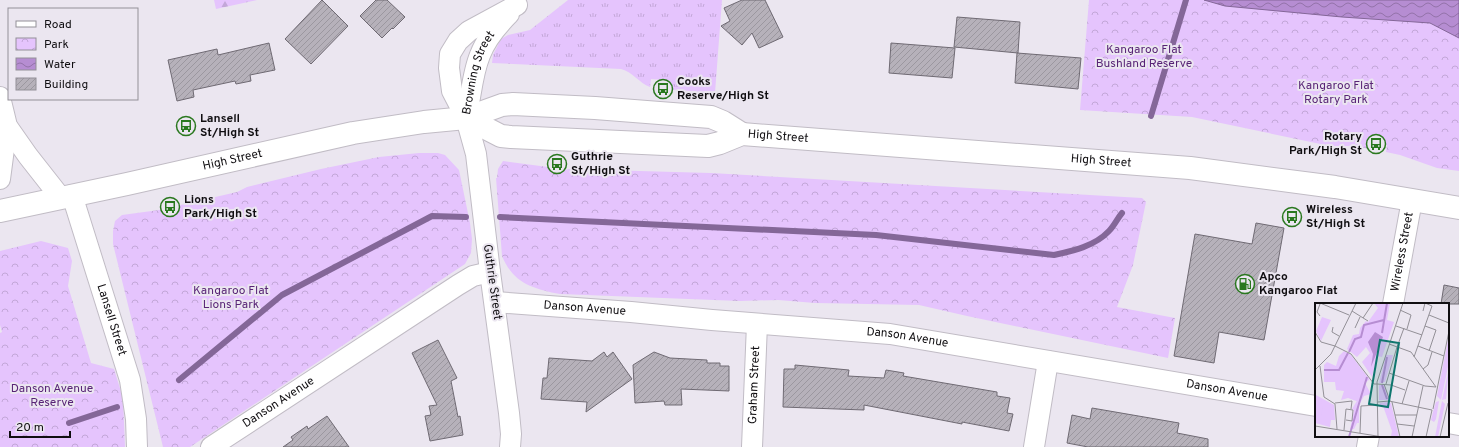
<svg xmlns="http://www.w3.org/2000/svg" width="1459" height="447" viewBox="0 0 1459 447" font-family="Overpass,sans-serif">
	<defs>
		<pattern id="grass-tufts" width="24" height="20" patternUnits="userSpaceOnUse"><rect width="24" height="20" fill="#e5c4fd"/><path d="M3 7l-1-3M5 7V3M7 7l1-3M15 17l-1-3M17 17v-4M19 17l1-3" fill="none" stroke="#c3a7d8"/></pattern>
		<pattern id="forest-firs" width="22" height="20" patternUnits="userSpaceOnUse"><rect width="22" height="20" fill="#e5c4fd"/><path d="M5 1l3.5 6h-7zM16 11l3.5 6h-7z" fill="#c3a7d8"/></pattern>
		<pattern id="park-crowns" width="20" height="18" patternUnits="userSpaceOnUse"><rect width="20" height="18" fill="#e5c4fd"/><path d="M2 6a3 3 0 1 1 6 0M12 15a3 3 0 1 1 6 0" fill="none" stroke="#c3a7d8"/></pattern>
		<pattern id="water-waves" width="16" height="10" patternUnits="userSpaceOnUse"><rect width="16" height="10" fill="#b68dd2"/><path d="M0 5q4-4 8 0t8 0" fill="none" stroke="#9372a9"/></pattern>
		<pattern id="building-hatch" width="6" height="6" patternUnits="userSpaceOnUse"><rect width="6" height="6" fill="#b6b1ba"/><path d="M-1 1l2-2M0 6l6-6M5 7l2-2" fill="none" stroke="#9b979f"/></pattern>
	</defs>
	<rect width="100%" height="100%" fill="#ebe6f0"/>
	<path fill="url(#grass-tufts)" d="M568,0H722L715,93L665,89V80L651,79L650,87C639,83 633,72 621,69L492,63L493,55L501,39L508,35L530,30Z"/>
	<path fill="url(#forest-firs)" d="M214,0H257L216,9Z"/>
	<g fill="url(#park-crowns)">
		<path d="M1089,0H1459V171L1437,168L1400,155L1386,152L1387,145L1370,142L1369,149L1356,146H1330L1192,117L1080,110Z"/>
		<path d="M419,153H438L445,155L459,170L470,223L472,239L471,253L465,264L190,447H163L113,244V231L115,221L122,215L159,210L237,192L247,187L321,169L379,157Z"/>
		<path d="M503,161L548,167C554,171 562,172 568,169L711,173L1142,198L1146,202L1133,265L1117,307L1175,318L1168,358L967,316L919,305L815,303L778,300L740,301L560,294C533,289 513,283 502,256L496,178H497L498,169Z"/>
		<path d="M41,241L68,248L72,261L68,286L91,363L114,369L123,398L125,447H0V333L2,332L0,325V251Z"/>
	</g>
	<path fill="url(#water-waves)" stroke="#846798" d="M1204,0H1459V38L1430,23L1342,17L1225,6Z"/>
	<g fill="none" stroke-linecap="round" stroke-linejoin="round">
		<g stroke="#846798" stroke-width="6">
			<path d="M1151,116L1186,0"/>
			<path d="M500,217L876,235L1054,255C1073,251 1095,246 1109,231C1114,226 1117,219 1122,213"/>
			<path d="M179,380L282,295L432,216L466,217"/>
			<path d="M69,423L117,407"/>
		</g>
	</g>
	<g fill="url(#building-hatch)" stroke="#6f6a73">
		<path d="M322,0L348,26L311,64L285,39Z"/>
		<path d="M376,0H387L405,17L393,29L392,28L382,38L360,16Z"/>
		<path d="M742,0H765L783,37L759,48L752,33L742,45L721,26L730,21L724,8Z"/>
		<path d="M957,17L1020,22L1018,53L954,47Z"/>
		<path d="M269,43L275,70L250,75L251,81L236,84L235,81L193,90L194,97L177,101L168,60L217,49L218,55Z"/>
		<path d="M891,43L955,48L952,78L889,73Z"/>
		<path d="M1017,53L1081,58L1078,89L1015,83Z"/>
		<path d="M1256,223L1284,228L1264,340L1219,332L1214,363L1174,356L1195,234L1252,244Z"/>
		<path d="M1444,285L1459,288V304H1441Z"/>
		<path d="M438,340L457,378L451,381L458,417L460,416L463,435L430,441L425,416L431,415L429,406L437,405L412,353Z"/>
		<path d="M604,352L607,357L613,352L632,379L586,412L587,402L541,399L543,378H547L549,358L592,361Z"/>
		<path d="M654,352L670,358L707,360V363H720V366H729V391L681,389L682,405H665L664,401L635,403L633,365Z"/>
		<path d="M795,365L849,370L848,376L884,378L886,370L904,373L903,376L997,392V396L1010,398L1007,413L1013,414L1009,431L962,422V424L864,405V410L783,407L784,369H795Z"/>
		<path d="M1092,408L1179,423L1177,433L1208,439V447H1088L1067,443L1072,415L1090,419Z"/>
		<path d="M327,416L349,447H283L293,440L291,437L307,426L308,429Z"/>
	</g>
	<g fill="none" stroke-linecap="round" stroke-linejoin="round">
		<g stroke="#c1bcc5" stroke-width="22">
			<g id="minor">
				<path d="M0,97L7,126L28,156L61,198"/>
				<path id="s1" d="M466,118C471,98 472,74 480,55C486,39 497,26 509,14"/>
				<path d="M0,179L7,126"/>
				<path id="s2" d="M72,195L130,380L136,419L137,447"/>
				<path id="s3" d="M495,302L631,312L712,320L890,334L1316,406"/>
				<path id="s4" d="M1393,304L1412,200"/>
				<path d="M1448,423L1459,425"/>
				<path id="s5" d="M211,447L458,285L473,276L490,272"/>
				<path d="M510,447L511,434L509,413L490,272L476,154L466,118L452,91L449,68L450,54L458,41L469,31L517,5"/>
				<path id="s6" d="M752,447L757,324"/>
				<path d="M1034,447L1048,361"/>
				<path d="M1367,447L1369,436"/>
			</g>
		</g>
		<g stroke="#c1bcc5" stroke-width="24">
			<g id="trunk">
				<path id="s7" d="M466,118L501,136L511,137L708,146L720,143L742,134L1190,168L1335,187L1459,208"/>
				<path id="s8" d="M0,211L127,184L353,133L424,122L466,118L502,105L513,104L595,108L711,117L723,122L742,134"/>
			</g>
		</g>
		<use href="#minor" stroke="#fff" stroke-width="20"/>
		<use href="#trunk" stroke="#fff" stroke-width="22"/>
	</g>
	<defs>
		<g id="bus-ring" transform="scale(1)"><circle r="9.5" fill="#ebe6f0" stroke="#2a781f" stroke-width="1.5"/><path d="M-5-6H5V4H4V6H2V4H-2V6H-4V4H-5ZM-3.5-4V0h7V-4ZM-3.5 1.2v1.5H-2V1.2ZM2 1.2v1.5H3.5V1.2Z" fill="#2a781f"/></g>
		<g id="fuel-ring" transform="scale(1)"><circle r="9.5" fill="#ebe6f0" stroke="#2a781f" stroke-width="1.5"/><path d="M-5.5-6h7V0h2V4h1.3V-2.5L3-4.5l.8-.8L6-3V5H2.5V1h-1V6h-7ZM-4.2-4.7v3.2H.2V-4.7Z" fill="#2a781f"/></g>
	</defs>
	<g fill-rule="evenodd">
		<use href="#bus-ring" x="663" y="89"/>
		<use href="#bus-ring" x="186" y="126"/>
		<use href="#bus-ring" x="1376" y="144"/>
		<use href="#bus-ring" x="557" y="164"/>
		<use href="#bus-ring" x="170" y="207"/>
		<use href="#bus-ring" x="1292" y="217"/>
		<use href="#fuel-ring" x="1245" y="284"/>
	</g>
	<g text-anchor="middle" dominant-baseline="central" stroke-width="4" stroke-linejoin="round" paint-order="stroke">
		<g font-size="12" fill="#582476" stroke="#ebe6f0">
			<text x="1144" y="50">Kangaroo Flat<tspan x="1144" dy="14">Bushland Reserve</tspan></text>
			<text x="1336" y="86">Kangaroo Flat<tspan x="1336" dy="14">Rotary Park</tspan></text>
			<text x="231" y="291">Kangaroo Flat<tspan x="231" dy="14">Lions Park</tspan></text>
			<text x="52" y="389">Danson Avenue<tspan x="52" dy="14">Reserve</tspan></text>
		</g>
		<g font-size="12" fill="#100e11" stroke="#ebe6f0">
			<text stroke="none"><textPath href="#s1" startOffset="47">Browning Street</textPath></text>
			<text stroke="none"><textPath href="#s7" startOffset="319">High Street</textPath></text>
			<text stroke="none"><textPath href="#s8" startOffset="238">High Street</textPath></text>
			<text stroke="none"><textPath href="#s7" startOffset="643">High Street</textPath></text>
			<text stroke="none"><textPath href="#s4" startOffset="53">Wireless Street</textPath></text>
			<text transform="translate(492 282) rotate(82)">Guthrie Street</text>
			<text stroke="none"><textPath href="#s3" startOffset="90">Danson Avenue</textPath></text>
			<text stroke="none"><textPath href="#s2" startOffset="131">Lansell Street</textPath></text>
			<text stroke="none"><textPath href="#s3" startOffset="414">Danson Avenue</textPath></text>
			<text stroke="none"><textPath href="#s6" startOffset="62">Graham Street</textPath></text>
			<text stroke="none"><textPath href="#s3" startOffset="738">Danson Avenue</textPath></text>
			<text stroke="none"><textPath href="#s5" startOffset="81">Danson Avenue</textPath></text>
		</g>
		<g font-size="12" font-weight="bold" fill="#100e11" stroke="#ebe6f0" text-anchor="start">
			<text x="677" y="82">Cooks<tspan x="677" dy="14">Reserve/High St</tspan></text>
			<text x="200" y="119">Lansell<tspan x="200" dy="14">St/High St</tspan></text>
			<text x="1362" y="137" text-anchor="end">Rotary<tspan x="1362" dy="14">Park/High St</tspan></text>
			<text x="571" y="157">Guthrie<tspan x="571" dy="14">St/High St</tspan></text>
			<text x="184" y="200">Lions<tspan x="184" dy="14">Park/High St</tspan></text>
			<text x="1306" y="210">Wireless<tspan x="1306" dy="14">St/High St</tspan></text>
			<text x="1259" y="277">Apco<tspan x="1259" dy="14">Kangaroo Flat</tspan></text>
		</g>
	</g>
	<g transform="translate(1315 303)">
		<rect width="134" height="134" fill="#ebe6f0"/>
		<path d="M7,14L16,17L6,38L1,28ZM134,32V59L126,97L122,93ZM134,65L131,96L127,97ZM52,73L55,76L50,80L56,91L49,93L44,102V120H42L39,126H35L39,107L37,106L48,88ZM124,98L121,116L119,119L116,117L118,109L121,99ZM127,98L130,101L123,134H120Z" fill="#e5c4fd"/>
		<path d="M59,0H75L72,17L79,19L67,54L62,53L57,74L47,59L55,50L51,44L42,54L32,46L38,32L44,31L45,25L51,18L53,19L63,5ZM29,48L36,52L52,73L44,99L33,95L26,97L29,88L21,87L20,79H9V62L12,59L21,63L24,53ZM71,52H78L70,79L64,80ZM0,82L1,92L19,102L20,117H16L15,124L0,120ZM64,82H69L75,97H64ZM71,99L76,100L84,134L76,133L77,128L68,103H65V100Z" fill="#e5c4fd"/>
		<path d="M37,80L45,83L40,97L32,94ZM0,96L6,98L8,104L6,113L0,117Z" fill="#e5c4fd"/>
		<path d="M60,29L68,34L56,64L58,51L53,39Z" fill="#b68dd2"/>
		<path fill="none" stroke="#b68dd2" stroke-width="2" d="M67,30L72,0M34,49L40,36L46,34L49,22L69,17M9,67H24L33,50M67,80L72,54M67,82L72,96M34,134L52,74"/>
		<path fill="none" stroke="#939097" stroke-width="1" d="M5,0L34,12M85,7L96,12L92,26M37,8L53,18M114,12L134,20M5,13L2,9L5,1M48,15L58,0M81,23L107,32M110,23L121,27L114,48M18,24L17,29L24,33M40,25L45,14M0,29L6,39L20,43M74,41L96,49L121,84M20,43L36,51L59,81H62M103,43L129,53M82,44L89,25M99,54L117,3L110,0L108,8M5,63L9,94L20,101L22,126M108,66L113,62L117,49M0,67L16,51L41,0M74,70L110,83L121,84M62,81L76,82L90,87M69,81L75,98M71,81L82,44M63,99L74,98L117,107M77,99L85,134M20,100L37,98L36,106M87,101L94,78M118,106L134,28M80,112H102M82,121L99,123M0,123L68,134M29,127L31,106L38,107L37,118L31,117M45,130L46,103L62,102M63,134L62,79L88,0M97,134L108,83M111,134L117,107M125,134L133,100"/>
		<path fill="#0f766e" fill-opacity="0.15" stroke="#0f766e" stroke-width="2" d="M65,37L84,40L73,104L54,101Z"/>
		<rect width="134" height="134" fill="none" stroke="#100e11" stroke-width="2"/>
	</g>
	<rect x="8" y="8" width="130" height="92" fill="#ebe6f0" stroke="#939097"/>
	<rect x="16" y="21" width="20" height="6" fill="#ffffff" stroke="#939097"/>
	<text x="44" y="28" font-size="12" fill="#100e11">Road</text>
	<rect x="16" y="38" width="20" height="12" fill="url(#park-crowns)" stroke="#939097"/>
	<text x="44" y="48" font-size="12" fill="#100e11">Park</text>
	<rect x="16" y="58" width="20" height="12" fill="url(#water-waves)" stroke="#939097"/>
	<text x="44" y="68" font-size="12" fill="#100e11">Water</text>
	<rect x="16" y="78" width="20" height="12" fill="url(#building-hatch)" stroke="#939097"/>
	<text x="44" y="88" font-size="12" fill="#100e11">Building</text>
	<path d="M10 431v6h60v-6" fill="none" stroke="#100e11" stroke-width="2"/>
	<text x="16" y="431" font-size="12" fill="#100e11" stroke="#ebe6f0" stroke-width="3" paint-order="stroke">20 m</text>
</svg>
